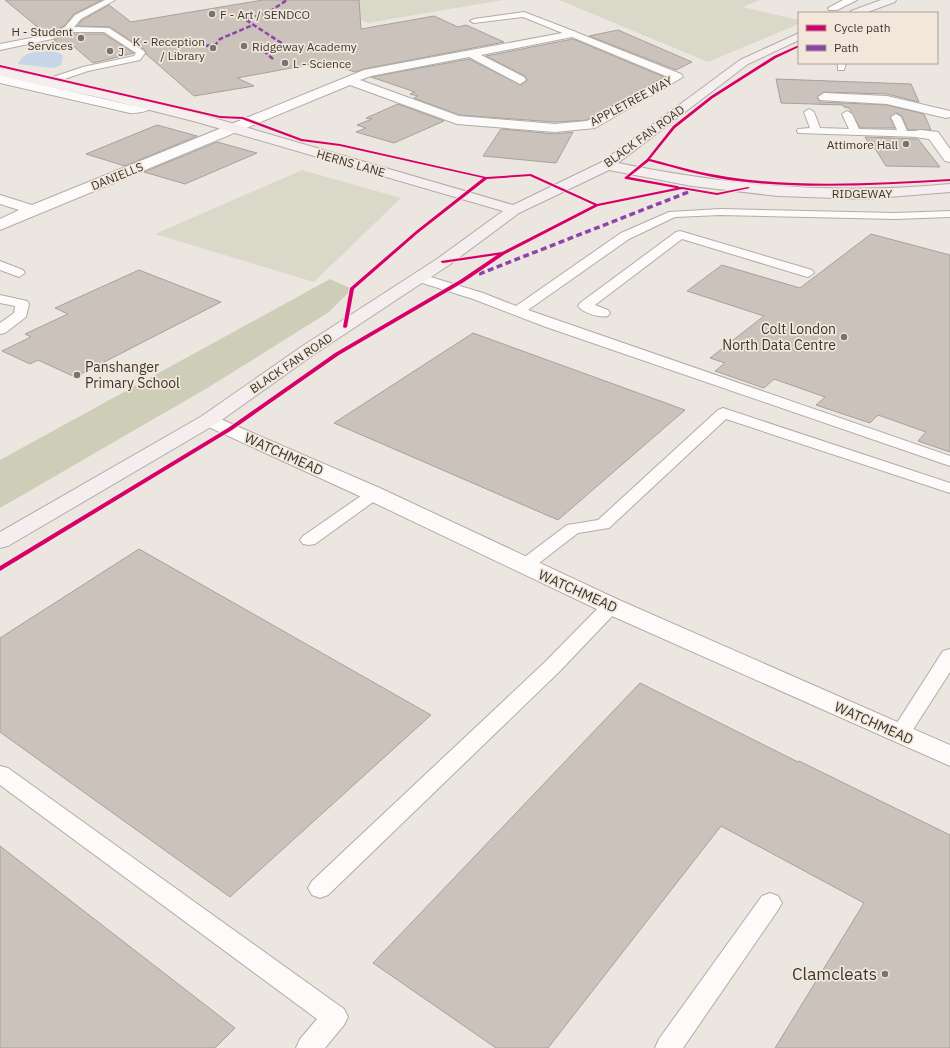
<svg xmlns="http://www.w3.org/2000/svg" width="950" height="1048" viewBox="0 0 950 1048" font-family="'IBM Plex Sans',sans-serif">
	<rect width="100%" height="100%" fill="#ece6e0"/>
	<g fill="#dad9c9">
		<path d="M318,0H503L368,23Z"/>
		<path d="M559,0H760L743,7L799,20V24L708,62Z"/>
		<path d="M302,170L401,198L314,282L155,234Z"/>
	</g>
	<path fill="#ceceb8" d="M330,279L352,289L329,312L209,387L0,508V460Z"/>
	<path fill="#c6d5e8" d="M49,51L59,53L63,56L61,65L54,68L18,64C24,51 35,52 49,51Z"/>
	<g fill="#cbc3bb" stroke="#a5a19c">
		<path d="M5,0H102L74,14L64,26L46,34Z"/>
		<path d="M263,0H359L361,29L434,16L458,27L466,25L504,42L364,69L355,72L324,62L237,78L254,86L194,96L146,54L145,50L110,27L77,26L82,20L109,5L131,22Z"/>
		<path d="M618,30L692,62L676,70L589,36Z"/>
		<path d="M69,34H104L134,53L93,63L71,44L61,45L54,40Z"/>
		<path d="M573,39L664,77L587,120L555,122L459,115L414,98L418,96L410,94L415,92L371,77L469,59L521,85L527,80L525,76L486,56Z"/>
		<path d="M776,79L911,84L919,102L887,94L824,92L817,97L820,102L887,105L924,114L931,130H908L902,116L897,113L890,117L895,128H860L849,108L844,107L843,105L781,103Z"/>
		<path d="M398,104L444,121L394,143L356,132L366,128L357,125L372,119L366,118Z"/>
		<path d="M157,125L197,136L125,166L86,154Z"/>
		<path d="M501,129L555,134L573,132L556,163L483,156Z"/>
		<path d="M865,137L918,139L940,167L886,166L871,142H868Z"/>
		<path d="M217,142L257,153L185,184L144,172Z"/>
		<path d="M871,234L950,255V452L918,441L926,432L878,415L870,423L816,405L825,397L774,379L764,388L715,371L725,363L710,358L764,316L687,291L722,265L800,288Z"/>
		<path d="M139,270L221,302L75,377L38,360L30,364L2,351L31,337L25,334L68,314L55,308Z"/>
		<path d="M473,333L685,410L558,520L334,423Z"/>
		<path d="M139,549L431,715L230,897L0,732V638Z"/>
		<path d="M640,683L798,762L799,761L950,835V1048H775L864,903L721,826L548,1048H496L373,963Z"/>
		<path d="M0,846L235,1028L215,1048H0Z"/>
	</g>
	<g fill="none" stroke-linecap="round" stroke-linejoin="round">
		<g stroke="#b1aca7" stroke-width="2">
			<g id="lane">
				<path d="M105,0H115L81,19L74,27L109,28L144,51L145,53L140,60L88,71L47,85L42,82L44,80L83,67L134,56L136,53L104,32H69L52,39L0,50V44L47,35L65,27L75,15Z"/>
				<path d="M524,12L576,32L577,34L573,37L570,36L523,17L474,23L470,21L474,19Z"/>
				<path d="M838,63H846L844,70H838Z"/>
				<path d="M809,109L814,112L820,128L849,129L842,114L847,111L852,114L859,129L897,130L891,117L896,114L901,117L907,131H920L925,134L920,137L798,133L797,131L798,129L810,128L804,112Z"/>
				<path d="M720,209L895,213L950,211V217L895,219L720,215L675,217L629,239L528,310L950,456V466L546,327L473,299L416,281L414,278L416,275H424L483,293L516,306L621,233L669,212Z"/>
				<path d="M680,231L812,270L814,273L808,277L804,276L682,239L595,305L608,310L610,313L608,316C600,318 583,313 578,306L580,303L676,232Z"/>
				<path d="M0,261L23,270L25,273L19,277L0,270Z"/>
				<path d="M0,295L27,301L29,304L26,317L5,333L0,334V323L14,313L15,306L0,303Z"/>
				<path d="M723,408L950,483V493L726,419L609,528L578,533L530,570L524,572L518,570L515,566L518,562L567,525L598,520L718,410Z"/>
				<path d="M374,489L380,491L382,494L380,497L315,544L309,545L303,544L300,540L303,536L368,491Z"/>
				<path d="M611,600L618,602L620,606L618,610L559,672L328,895L320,898L312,895L308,888L312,881L545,662L604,602Z"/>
				<path d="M950,649V672L907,739L900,742L893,739L890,734L893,729L943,651Z"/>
				<path d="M0,766L8,768L344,1009L348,1017L344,1025L325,1048H296L300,1039L317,1019L0,785Z"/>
				<path d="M770,893L778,896L782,903L778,910L683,1048H655L659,1039L762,896Z"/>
			</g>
		</g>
		<g stroke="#b1aca7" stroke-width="2">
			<g id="street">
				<path d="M843,0H857L837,10H829L828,8Z"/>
				<path d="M573,31L681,74L683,77L595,128L555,132L457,124L350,85L0,230V219L19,210L0,204V195L32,205L364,70ZM572,37L668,77L587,121L555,124L459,116L360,80L371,76L469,57L520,84L526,80L524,77L481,55Z"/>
				<path d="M0,75L130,105H137L149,101L155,105C150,112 138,113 130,113L0,83Z"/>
				<path d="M824,93L887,96L950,111V117L946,118L887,104L820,100L818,97Z"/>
				<path d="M920,130L938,132L950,149V162L945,161L929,139L915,137L913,134L915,131Z"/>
				<path d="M209,414L382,489L619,600L950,745V766L603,612L366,499L202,424L199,420L202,416Z"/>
			</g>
		</g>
		<g stroke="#b1aca7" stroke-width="2">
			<g id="secondary">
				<path d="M881,0H896L895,2L865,13H850L851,11Z"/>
				<path d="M799,33V40L748,64L618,163C730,186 836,195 950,184V192L864,199L778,196L692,186L609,170L519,213L449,265L313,355L216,424L8,546L0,548V532L202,416L301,347L437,259L503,211L197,122L106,99L0,76V68L107,91L207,116L513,205L602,162L740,60Z"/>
			</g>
		</g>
		<use href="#lane" fill="#fcfbfa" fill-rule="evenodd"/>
		<use href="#street" fill="#fcfbfa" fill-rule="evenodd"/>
		<use href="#secondary" fill="#f4eeef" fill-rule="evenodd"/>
		<g stroke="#8e44ad" stroke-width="2.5" stroke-dasharray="5 2.5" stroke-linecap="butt">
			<path d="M206,46L216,44L220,39L253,25"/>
			<path d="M273,59L266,53L283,44L246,20L269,12L287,0"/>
		</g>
		<path stroke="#8e44ad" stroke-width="3.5" stroke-dasharray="6 3.5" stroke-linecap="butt" d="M479,274L691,191"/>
		<g stroke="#f2e7da" stroke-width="2">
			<path id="cycleway" d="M799,45V47L776,58L713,98L675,128L650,159C676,166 701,173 728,177C801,188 876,183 950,179V181C877,185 802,190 729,180C702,176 675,168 649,161L629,177L677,186H678L679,187H682L717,193L748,187L750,188L717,195L682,189L598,206L505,254L464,282L339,355L232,430L0,571V566L228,428L335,353L460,280L497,255L443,263L441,262V261L502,252L594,205L530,176L487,179L418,233L354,289L347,327L345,328L343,327L350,288L416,231L483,178L340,146L301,141L242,119L220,118L0,67V65L220,116L243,117L302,139L340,144L486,177L531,174L597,204L676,188L626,179L624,178L647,159L673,126L711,96L774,56Z"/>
		</g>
		<use href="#cycleway" fill="#d6006c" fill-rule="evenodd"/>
	</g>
	<g fill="#78746e" stroke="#f2e7da" stroke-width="1.5">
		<circle cx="212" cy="14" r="4"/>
		<circle cx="81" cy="38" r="4"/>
		<circle cx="244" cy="46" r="4"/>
		<circle cx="213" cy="48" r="4"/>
		<circle cx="110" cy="51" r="4"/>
		<circle cx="285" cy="63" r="4"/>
		<circle cx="906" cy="144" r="4"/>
		<circle cx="844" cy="337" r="4"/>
		<circle cx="77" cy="375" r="4"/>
		<circle cx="885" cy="974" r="4"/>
	</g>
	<g text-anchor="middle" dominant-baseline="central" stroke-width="3.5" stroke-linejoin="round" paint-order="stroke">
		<g font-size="12" fill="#3a3630" stroke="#f2e7da" text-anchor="start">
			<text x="220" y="14">F - Art / SENDCO</text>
			<text x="73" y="31" text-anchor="end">H - Student<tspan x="73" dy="14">Services</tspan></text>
			<text x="205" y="41" text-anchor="end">K - Reception<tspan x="205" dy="14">/ Library</tspan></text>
			<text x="252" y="46">Ridgeway Academy</text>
			<text x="118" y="51">J</text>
			<text x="293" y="63">L - Science</text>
			<text x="898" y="144" text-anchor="end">Attimore Hall</text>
		</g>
		<g font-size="12" fill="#3a3630" stroke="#f2e7da">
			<text transform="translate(631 101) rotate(-28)">APPLETREE WAY</text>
			<text transform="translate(644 136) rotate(-36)">BLACK FAN ROAD</text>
			<text transform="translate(351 163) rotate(16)">HERNS LANE</text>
			<text transform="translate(117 176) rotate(-22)">DANIELLS</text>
			<text x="862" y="193">RIDGEWAY</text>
			<text transform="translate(291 363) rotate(-34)">BLACK FAN ROAD</text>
		</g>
		<g font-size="14" fill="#3a3630" stroke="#f2e7da" text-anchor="end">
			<text x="836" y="329">Colt London<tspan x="836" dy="16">North Data Centre</tspan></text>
			<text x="85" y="367" text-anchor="start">Panshanger<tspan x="85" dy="16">Primary School</tspan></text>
		</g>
		<g font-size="14" fill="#3a3630" stroke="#f2e7da">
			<text transform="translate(284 454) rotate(24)">WATCHMEAD</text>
			<text transform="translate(578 591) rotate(24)">WATCHMEAD</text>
			<text transform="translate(874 723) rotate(24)">WATCHMEAD</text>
		</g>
		<g font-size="17" fill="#3a3630" stroke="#f2e7da" text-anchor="end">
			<text x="877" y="974">Clamcleats</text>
		</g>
	</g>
	<rect x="798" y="12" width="140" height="52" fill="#f2e7da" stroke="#a8a096"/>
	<rect x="806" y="25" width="20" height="6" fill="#d6006c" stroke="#a8a096"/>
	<text x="834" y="32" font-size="12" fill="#3a3630">Cycle path</text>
	<rect x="806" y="45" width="20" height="6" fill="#8e44ad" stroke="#a8a096"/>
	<text x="834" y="52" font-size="12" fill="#3a3630">Path</text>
</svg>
